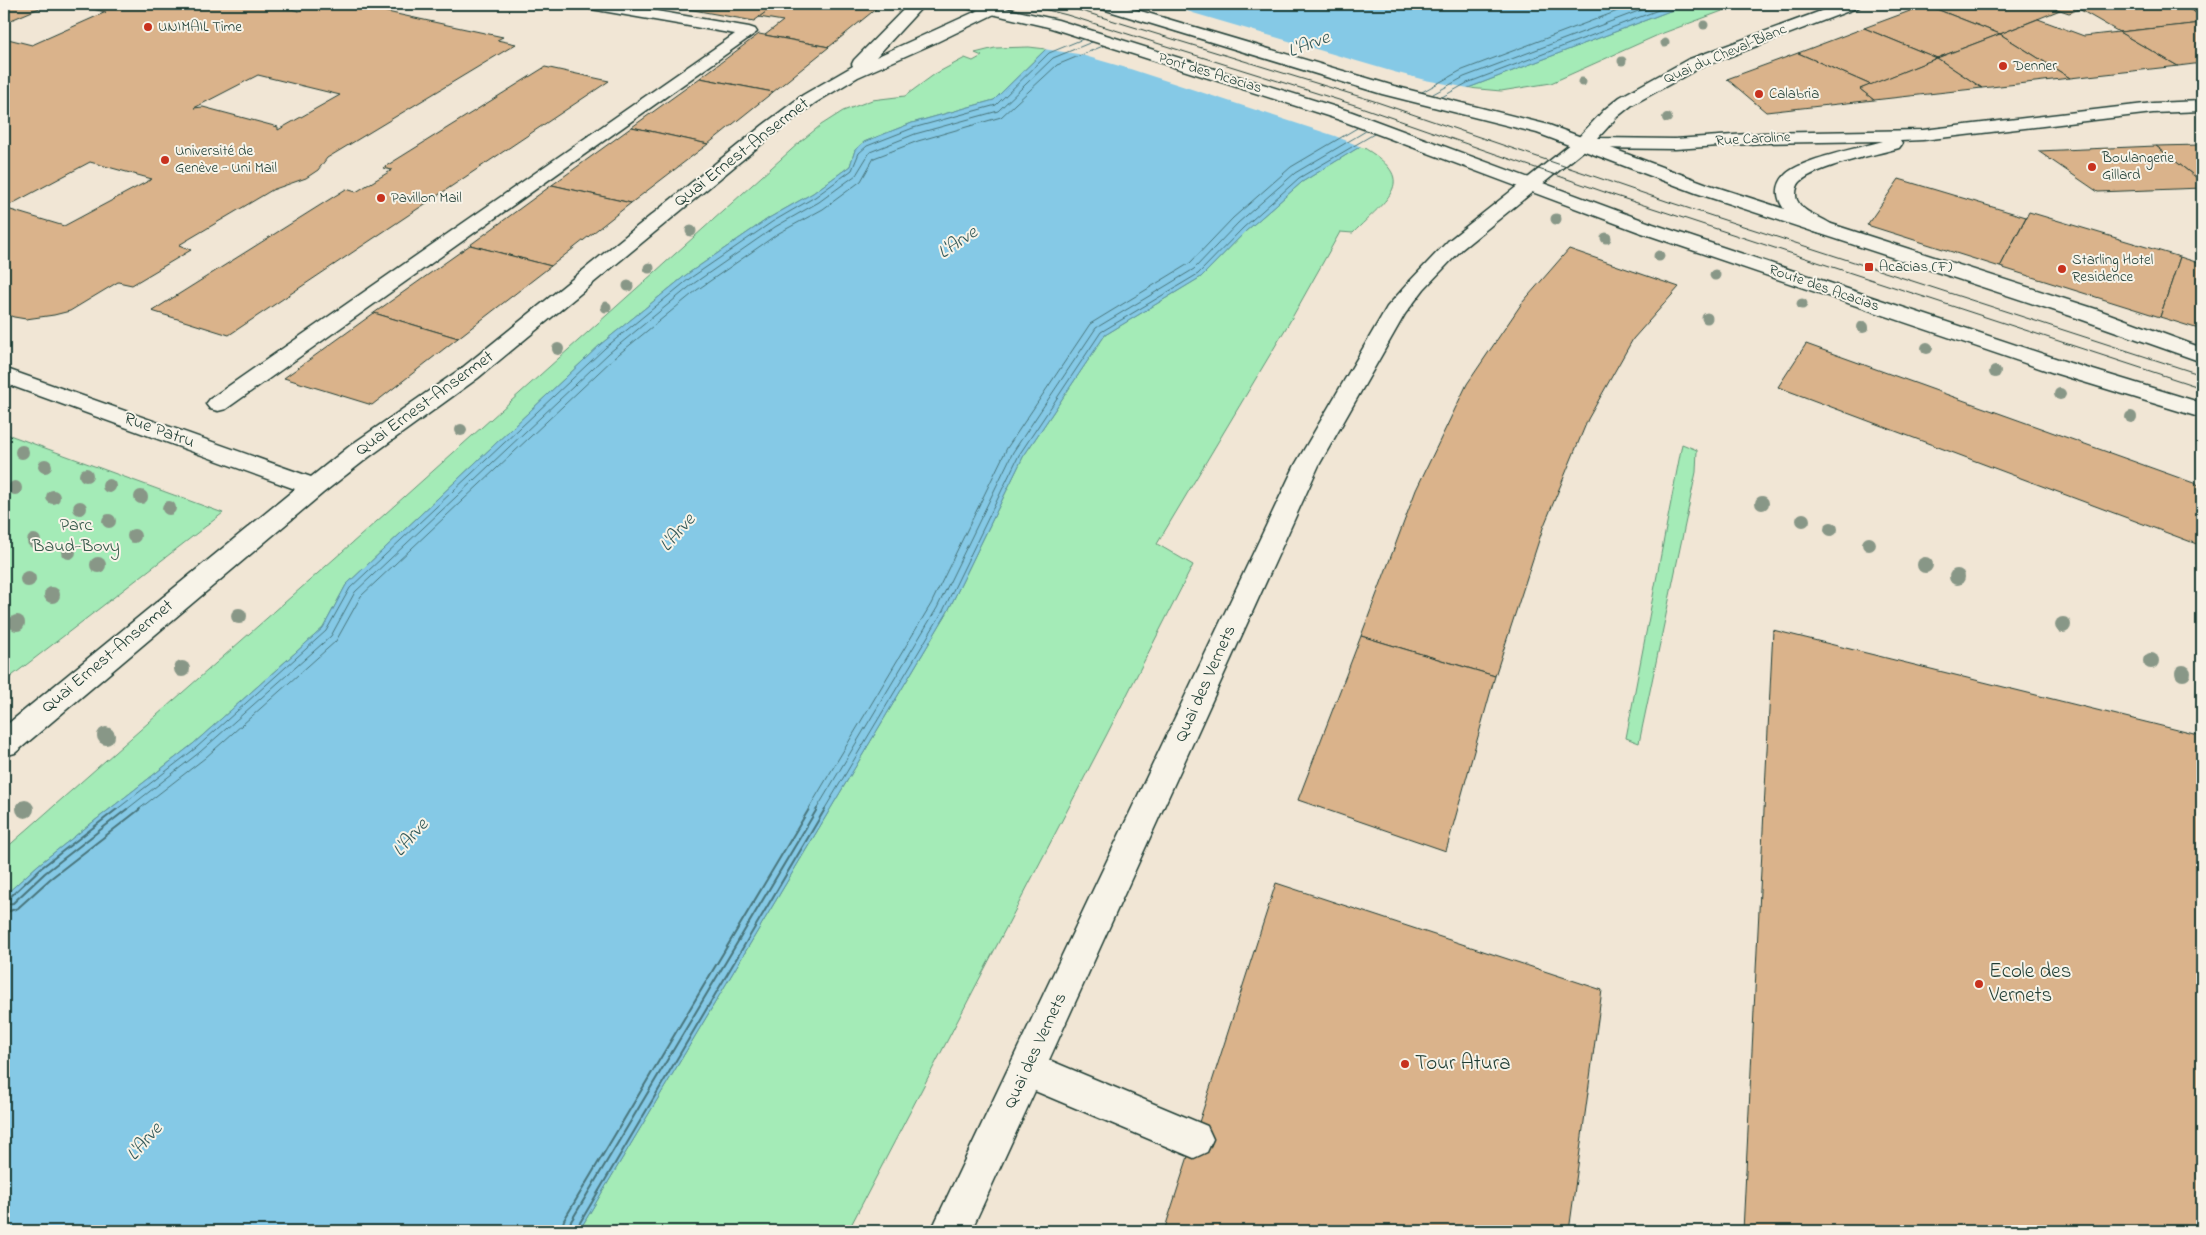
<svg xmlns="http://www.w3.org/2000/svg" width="2206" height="1235" viewBox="0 0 2206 1235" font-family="'Indie Flower',sans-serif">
	<rect width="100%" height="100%" fill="#f1e6d5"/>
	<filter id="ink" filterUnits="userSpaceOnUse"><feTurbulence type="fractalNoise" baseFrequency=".02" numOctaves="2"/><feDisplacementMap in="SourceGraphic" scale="10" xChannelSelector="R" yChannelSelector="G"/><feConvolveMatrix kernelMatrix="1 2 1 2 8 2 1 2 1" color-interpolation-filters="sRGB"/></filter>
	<g filter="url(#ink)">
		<g fill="#a4ebb7" stroke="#629476">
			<path d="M1688,4H1741L1658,35L1551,83L1501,91L1468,88Z"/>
			<path d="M1029,47L1046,49L994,100L912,123L864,142L855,150L850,166L813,193L769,218L686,275L601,344L346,585L323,628L193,744L38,865L4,896V850L385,514L800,142L821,125L843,111L872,100L905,96L935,74L965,58L973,61L982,56L975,53L995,48Z"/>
			<path d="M1361,146C1421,181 1388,197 1353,233L1340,232L1289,323L1157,544L1193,565L1106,736L848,1231H579L947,613L1023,457L1105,335L1201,277L1246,231L1302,182Z"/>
			<path d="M4,433L223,513L4,682Z"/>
			<path d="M1682,444L1697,450L1696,472L1639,743L1626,738Z"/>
		</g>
		<path fill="#85c9e6" stroke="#5c919f" d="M1156,4H1688L1468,88L1361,146L1302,182L1246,231L1201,277L1105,335L1023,457L947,613L579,1231H4V896L38,865L193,744L323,628L346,585L601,344L686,275L769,218L813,193L850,166L855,150L864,142L912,123L994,100L1046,49Z"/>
		<path fill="#f1e6d5" d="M1149,4H1168L1193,13L1394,72L1425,80L1474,89L1364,148L1335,136L1130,69L1078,54L1043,49Z"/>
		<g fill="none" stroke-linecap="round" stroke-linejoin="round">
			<g stroke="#48757b" stroke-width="1">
				<path d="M1422,92L1460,71L1636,4"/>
				<path d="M1433,94L1464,77L1657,4"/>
				<path d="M1442,97L1467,83L1674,4"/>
				<path d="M116,810L196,748L326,631L350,588L605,348L689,279L772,222L815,197L852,170L859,153L867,146L913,128L996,105L1049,53L1083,39"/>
				<path d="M126,810L200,752L331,636L355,592L609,353L693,284L775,227L819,202L856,175L870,152L915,134L998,111L1053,58L1092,42"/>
				<path d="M138,810L205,758L336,641L361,596L614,358L697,290L779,233L823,209L861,181L874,158L918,141L1001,117L1057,65L1103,46"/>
				<path d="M808,810L931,604L1007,448L1090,324L1190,263L1233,218L1291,167L1357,128"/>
				<path d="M816,810L937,608L1013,452L1096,328L1194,269L1238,223L1295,173L1366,131"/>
				<path d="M824,810L943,611L1019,455L1101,332L1198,274L1243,228L1299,178L1374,134"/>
			</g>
			<g stroke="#48757b" stroke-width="2">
				<path d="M4,899L9,898L41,868L117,809"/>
				<path d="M4,905L13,903L45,873L127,809"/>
				<path d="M4,913L18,908L50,879L140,809"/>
				<path d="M561,1231L564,1220L809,809"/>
				<path d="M569,1231L570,1223L817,809"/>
				<path d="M575,1231L825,809"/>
			</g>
		</g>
		<g fill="#dab38b" stroke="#1f3d34" fill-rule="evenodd">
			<path d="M4,4H49L4,23Z"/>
			<path d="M69,4H270L299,11L313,4H350L503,37L497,40L516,44L327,158L318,170L306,178L272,190L179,245L191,250L132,285L118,282L70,311L54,315L26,319L14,317L4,314V38L32,45L106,12ZM258,75L340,95L278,130V127L203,107L194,108ZM90,162L152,179L64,226L4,208Z"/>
			<path d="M668,4H777L754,21L666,5Z"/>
			<path d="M777,4H852L877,8L829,47L765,35L783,21L759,17Z"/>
			<path d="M1928,4H2042L2060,10L2000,34L1926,5Z"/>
			<path d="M2042,4H2092L2069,13Z"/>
			<path d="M2092,4H2180L2202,16V23L2119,32L2079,9Z"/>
			<path d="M2180,4H2202V16Z"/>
			<path d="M1926,5L2000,34L1937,58L1864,28Z"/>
			<path d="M2038,19L2084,36L2119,32L2178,66L2070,78L2000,34Z"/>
			<path d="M2202,23V63L2178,66L2119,32Z"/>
			<path d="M1864,28L1937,58L1871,85L1798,53Z"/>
			<path d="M759,34L829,47L773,92L700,78Z"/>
			<path d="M2000,34L2070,78L1982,88L1937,58Z"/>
			<path d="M1798,53L1871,85L1860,89L1874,100L1766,112L1727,79Z"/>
			<path d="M1937,58L1982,88L1874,100L1860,89Z"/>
			<path d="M545,67L609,81L229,335L152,311L346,189L356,192L392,170L383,168Z"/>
			<path d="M700,78L773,92L708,144L632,127Z"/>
			<path d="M632,127L708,144L631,203L552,185Z"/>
			<path d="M2202,145V182L2156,146Z"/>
			<path d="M2156,146L2202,182V188L2098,192L2038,151Z"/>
			<path d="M1899,179L2026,217L2000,267L1867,225Z"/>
			<path d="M552,185L631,203L551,266L470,245Z"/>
			<path d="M2029,212L2180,257L2160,317L2000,267Z"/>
			<path d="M470,245L551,266L458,338L374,313Z"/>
			<path d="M1569,249L1679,287L1633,339L1588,419L1543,528L1495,676L1361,636L1416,490L1467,384L1522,303Z"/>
			<path d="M2180,257L2202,264V330L2160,317Z"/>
			<path d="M374,313L458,338L372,405L284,378Z"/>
			<path d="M1806,344L2202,486V546L1778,387Z"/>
			<path d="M1773,630L2202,736V1231H1743Z"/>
			<path d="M1361,636L1495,676L1446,851L1298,800Z"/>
			<path d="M1276,883L1602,990L1569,1231H1164Z"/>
		</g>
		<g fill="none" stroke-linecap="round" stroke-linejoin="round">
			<g stroke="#1f3d34" stroke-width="3">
				<g id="minor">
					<path d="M583,4H616L749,27L755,29L757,32L226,409L218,411L210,409L206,404L210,399L735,34L591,9L586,7Z"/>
					<path d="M909,4H925L876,57L992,4H1012L1009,7L937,42L858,77L815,103L775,133L478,378L369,457L323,493L15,753L4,756V727L295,489L4,383V368L311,477L351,445L462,368L763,125L803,95L853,66L852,64L854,60Z"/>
					<path d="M1840,4H1862L1859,7L1699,68L1632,105L1617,117L1598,138L1675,139L1763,133L1923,130L2153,103L2202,101V111L2153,113L1923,140L1900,141L1902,144L1899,148C1876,155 1816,166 1800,182C1796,186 1795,195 1797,200C1804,216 1828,217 1837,230L1834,234C1811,240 1759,203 1785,175C1800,159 1860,148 1883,141L1763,143L1675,149L1587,148L1462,249L1424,289L1405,314L1319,465L1049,1060L1207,1126L1213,1139L1207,1152L1194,1158L1035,1091L971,1231H931L1295,465L1387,307L1410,281L1448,241L1577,139L1605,109L1620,97L1687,60Z"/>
				</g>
			</g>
			<g stroke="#1f3d34" stroke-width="3">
				<g id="major">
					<path d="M959,4H987L1058,20L1352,112L1653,224L2070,363L2202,403V418L2054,373L1639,232L1340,120L1048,27L962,7Z"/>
					<path d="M1093,4H1117L1394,86L1549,125L1710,185L2096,309L2202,348V362L2080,319L1696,193L1537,133L1382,94L1096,7Z"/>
				</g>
			</g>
			<use href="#minor" fill="#f7f3e8" fill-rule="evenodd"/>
			<use href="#major" fill="#f7f3e8" fill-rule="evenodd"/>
			<g stroke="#1f3d34" stroke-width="1">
				<path d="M1024,4L1067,15L1358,106L1613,195L2202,388"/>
				<path d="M1059,4L1374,101L1669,202L2202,375"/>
			</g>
		</g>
		<g fill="#889787">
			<circle cx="1704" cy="25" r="4.5"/>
			<circle cx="1665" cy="43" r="4.5"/>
			<circle cx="1622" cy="61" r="4.5"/>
			<circle cx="1582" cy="82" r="4.5"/>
			<circle cx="1667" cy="118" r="5"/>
			<circle cx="1556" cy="219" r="5.5"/>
			<circle cx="691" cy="231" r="5.5"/>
			<circle cx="1606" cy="238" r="5.5"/>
			<circle cx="1659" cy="256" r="5.5"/>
			<circle cx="649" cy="268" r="5.5"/>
			<circle cx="1715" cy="275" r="5.5"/>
			<circle cx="628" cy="286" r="5.5"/>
			<circle cx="1802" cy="304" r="5.5"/>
			<circle cx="606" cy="307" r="5.5"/>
			<circle cx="1707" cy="318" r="5.5"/>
			<circle cx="1863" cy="327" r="6"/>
			<circle cx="1927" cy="348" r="6"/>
			<circle cx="558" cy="349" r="6"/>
			<circle cx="1995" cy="372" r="6"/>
			<circle cx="2060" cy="394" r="6"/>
			<circle cx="2131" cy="417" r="6"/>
			<circle cx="461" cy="430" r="6"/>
			<circle cx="22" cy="452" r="7"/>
			<circle cx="45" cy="466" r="7"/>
			<circle cx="86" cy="475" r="7"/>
			<circle cx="109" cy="486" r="7"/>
			<circle cx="15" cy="488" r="7"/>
			<circle cx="53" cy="497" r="7"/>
			<circle cx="141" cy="497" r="7"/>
			<circle cx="1762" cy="503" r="7"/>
			<circle cx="80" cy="508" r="7"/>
			<circle cx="169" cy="508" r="7"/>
			<circle cx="1803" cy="520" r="7"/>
			<circle cx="109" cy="521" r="7"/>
			<circle cx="1831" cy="529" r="7"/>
			<circle cx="134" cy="536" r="7"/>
			<circle cx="34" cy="541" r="7"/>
			<circle cx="1869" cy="544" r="7"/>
			<circle cx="69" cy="552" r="7"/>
			<circle cx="98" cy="565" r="8"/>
			<circle cx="1925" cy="565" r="8"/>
			<circle cx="1957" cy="577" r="8"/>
			<circle cx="28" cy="579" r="8"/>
			<circle cx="52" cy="595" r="8"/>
			<circle cx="239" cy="616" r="8"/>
			<circle cx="17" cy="623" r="8"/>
			<circle cx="2063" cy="625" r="8"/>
			<circle cx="2151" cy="661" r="8"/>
			<circle cx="182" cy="669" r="8"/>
			<circle cx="2183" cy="673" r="8"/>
			<circle cx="106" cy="736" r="9"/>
			<circle cx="25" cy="809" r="9"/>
		</g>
	</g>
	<g fill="#c8321e" stroke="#f7f3e8" stroke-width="2">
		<circle cx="148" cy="27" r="5"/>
		<circle cx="2003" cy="66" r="5"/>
		<circle cx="1759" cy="94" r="5"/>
		<circle cx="165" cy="160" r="5"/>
		<circle cx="2092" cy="167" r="5"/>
		<circle cx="381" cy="198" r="5"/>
		<rect x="1864" y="262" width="10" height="10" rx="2.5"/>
		<circle cx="2062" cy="269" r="5"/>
		<circle cx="1979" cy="984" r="5"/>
		<circle cx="1405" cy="1064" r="5"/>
	</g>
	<g text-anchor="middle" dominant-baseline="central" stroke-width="4" stroke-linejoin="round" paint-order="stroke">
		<g font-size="15" fill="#1f3d34" stroke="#f7f3e8" text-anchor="start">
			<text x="158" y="27">UNIMAIL Time</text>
			<text x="2013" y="66">Denner</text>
			<text x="1769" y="94">Calabria</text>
			<text x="175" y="151">Université de<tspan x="175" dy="17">Genève - Uni Mail</tspan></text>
			<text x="2102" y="158">Boulangerie<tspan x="2102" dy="17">Gillard</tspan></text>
			<text x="391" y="198">Pavillon Mail</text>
			<text x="2072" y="260">Starling Hotel<tspan x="2072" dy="17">Residence</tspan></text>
			<text x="1879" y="267">Acacias (F)</text>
		</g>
		<g font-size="15" fill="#1f3d34" stroke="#f7f3e8">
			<text transform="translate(1725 54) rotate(-23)">Quai du Cheval-Blanc</text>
			<text transform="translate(1210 73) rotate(17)">Pont des Acacias</text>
			<text transform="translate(1753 139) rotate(-3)">Rue Caroline</text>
			<text transform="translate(1824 288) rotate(19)">Route des Acacias</text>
		</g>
		<g font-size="18" fill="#1f3d34" stroke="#f7f3e8">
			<text transform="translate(742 153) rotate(-38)">Quai Ernest-Ansermet</text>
			<text transform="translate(425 404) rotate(-36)">Quai Ernest-Ansermet</text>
			<text transform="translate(159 431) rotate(20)">Rue Patru</text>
			<text transform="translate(108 657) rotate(-40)">Quai Ernest-Ansermet</text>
			<text transform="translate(1206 684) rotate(-66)">Quai des Vernets</text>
			<text transform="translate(1036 1051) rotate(-65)">Quai des Vernets</text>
		</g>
		<g font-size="18" fill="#335748" stroke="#f7f3e8">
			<text x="76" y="526">Parc<tspan x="76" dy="21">Baud-Bovy</tspan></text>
		</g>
		<g font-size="19" font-style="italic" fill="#335958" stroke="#f7f3e8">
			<text transform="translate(1309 45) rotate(-21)">L'Arve</text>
			<text transform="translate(958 243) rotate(-34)">L'Arve</text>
			<text transform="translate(678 533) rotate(-49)">L'Arve</text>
			<text transform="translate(411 838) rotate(-49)">L'Arve</text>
			<text transform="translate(145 1142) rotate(-49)">L'Arve</text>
		</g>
		<g font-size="21" fill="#1f3d34" stroke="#f7f3e8" text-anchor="start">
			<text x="1989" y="972">Ecole des<tspan x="1989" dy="24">Vernets</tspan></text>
			<text x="1415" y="1064">Tour Atura</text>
		</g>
	</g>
	<rect width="2206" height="1235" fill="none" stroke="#f7f3e8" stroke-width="20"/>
	<rect x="10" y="10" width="2186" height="1215" fill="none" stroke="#1f3d34" stroke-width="2" filter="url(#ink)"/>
</svg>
